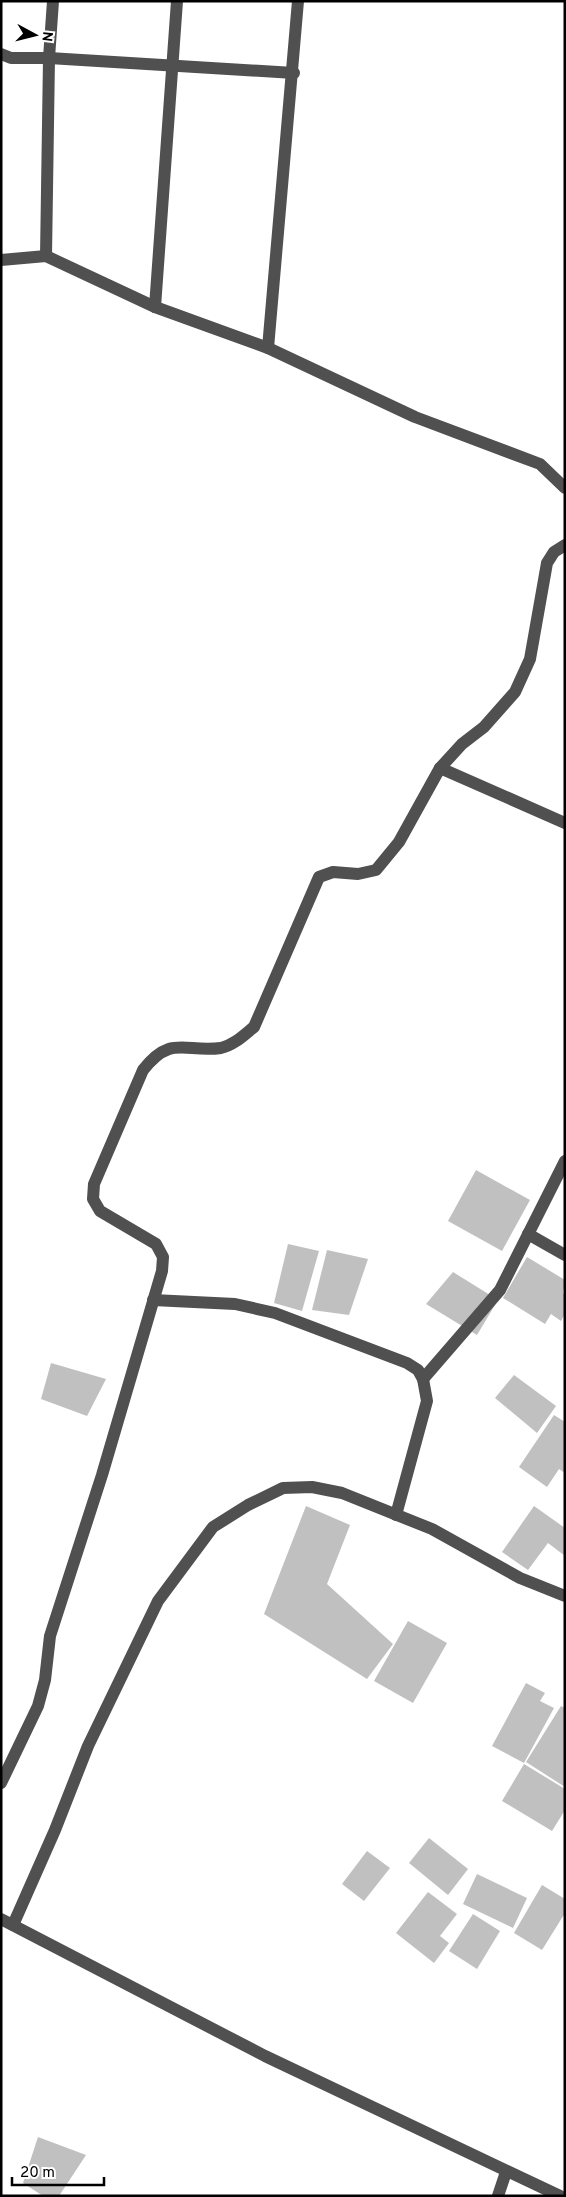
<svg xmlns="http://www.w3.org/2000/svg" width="566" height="2197" viewBox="0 0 566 2197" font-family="Overpass,sans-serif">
	<rect width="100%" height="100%" fill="#fff"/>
	<g fill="#c0c0c0">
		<path d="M476,1170L530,1200L502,1251L448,1221Z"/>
		<path d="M288,1244L319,1251L302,1311L274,1303Z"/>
		<path d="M327,1250L368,1259L349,1315L312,1310Z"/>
		<path d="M527,1257L565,1280L563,1293L565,1294V1314L561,1321L551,1314L545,1324L503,1298Z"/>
		<path d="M453,1272L498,1300L477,1335L426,1304Z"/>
		<path d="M51,1363L106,1379L87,1416L41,1399Z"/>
		<path d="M514,1375L556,1406L537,1433L495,1398Z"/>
		<path d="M554,1415L565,1422V1473L559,1469L547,1487L519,1467Z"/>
		<path d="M306,1506L350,1525L327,1584L393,1644L367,1679L264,1614Z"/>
		<path d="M534,1506L565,1528V1556L548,1543L528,1570L502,1552Z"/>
		<path d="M408,1621L447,1643L413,1703L374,1681Z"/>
		<path d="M526,1683L545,1693L540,1701L554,1708L524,1763L492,1746Z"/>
		<path d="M561,1706L565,1708V1787L526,1762Z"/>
		<path d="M524,1764L565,1789V1810L552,1831L502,1801Z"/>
		<path d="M429,1838L468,1869L448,1895L409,1863Z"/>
		<path d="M367,1851L390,1868L364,1901L342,1884Z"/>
		<path d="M477,1874L527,1898L513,1928L463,1904Z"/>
		<path d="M542,1885L565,1899V1913L542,1950L514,1933Z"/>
		<path d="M428,1892L457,1914L440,1936L449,1943L434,1963L396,1933Z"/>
		<path d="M473,1914L500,1931L477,1969L449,1951Z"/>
		<path d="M38,2137L86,2155L59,2196H43L23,2183Z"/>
	</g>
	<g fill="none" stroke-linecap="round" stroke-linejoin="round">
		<g stroke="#505050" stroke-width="12">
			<path d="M1,54L11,58H49L294,73"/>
			<path d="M46,256L49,58L53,1"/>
			<path d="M1,260L46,256L155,307L268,348L415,417L540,464L565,488"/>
			<path d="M155,307L177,1"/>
			<path d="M268,348L298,1"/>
			<path d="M440,768L565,823"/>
			<path d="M528,1234L565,1255"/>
			<path d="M153,1300L235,1304L275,1313L407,1363L418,1370L423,1379L427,1401L396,1515"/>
			<path d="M423,1379L500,1290L565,1161"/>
			<path d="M1,1783L38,1706L45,1680L50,1636L102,1475L162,1271L163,1257L156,1244L100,1211L93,1199L94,1184L143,1070C171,1034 185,1053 221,1048C234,1045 244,1035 254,1027L319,877L333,872L358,874L376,870L399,842L440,768L462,744L484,727L515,692L530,659L547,563L554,552L565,545"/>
			<path d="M1,1919L265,2056L560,2196"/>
			<path d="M13,1925L55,1830L88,1746L158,1601L213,1527L248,1505L283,1488L312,1487L342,1493L432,1529L520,1578L565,1596"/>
			<path d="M498,2196L506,2172"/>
		</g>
	</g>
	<rect width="566" height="2197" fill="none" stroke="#000000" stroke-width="5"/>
	<g transform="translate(35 35) rotate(97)" stroke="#ffffff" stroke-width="4" paint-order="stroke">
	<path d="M0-4L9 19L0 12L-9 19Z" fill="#000000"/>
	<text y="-8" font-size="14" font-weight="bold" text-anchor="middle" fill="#000000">N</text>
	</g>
	<path d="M12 2177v8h92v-8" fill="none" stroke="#000000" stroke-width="2.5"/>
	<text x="20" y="2177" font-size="15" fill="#000000" stroke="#ffffff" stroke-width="4" paint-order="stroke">20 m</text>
</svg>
